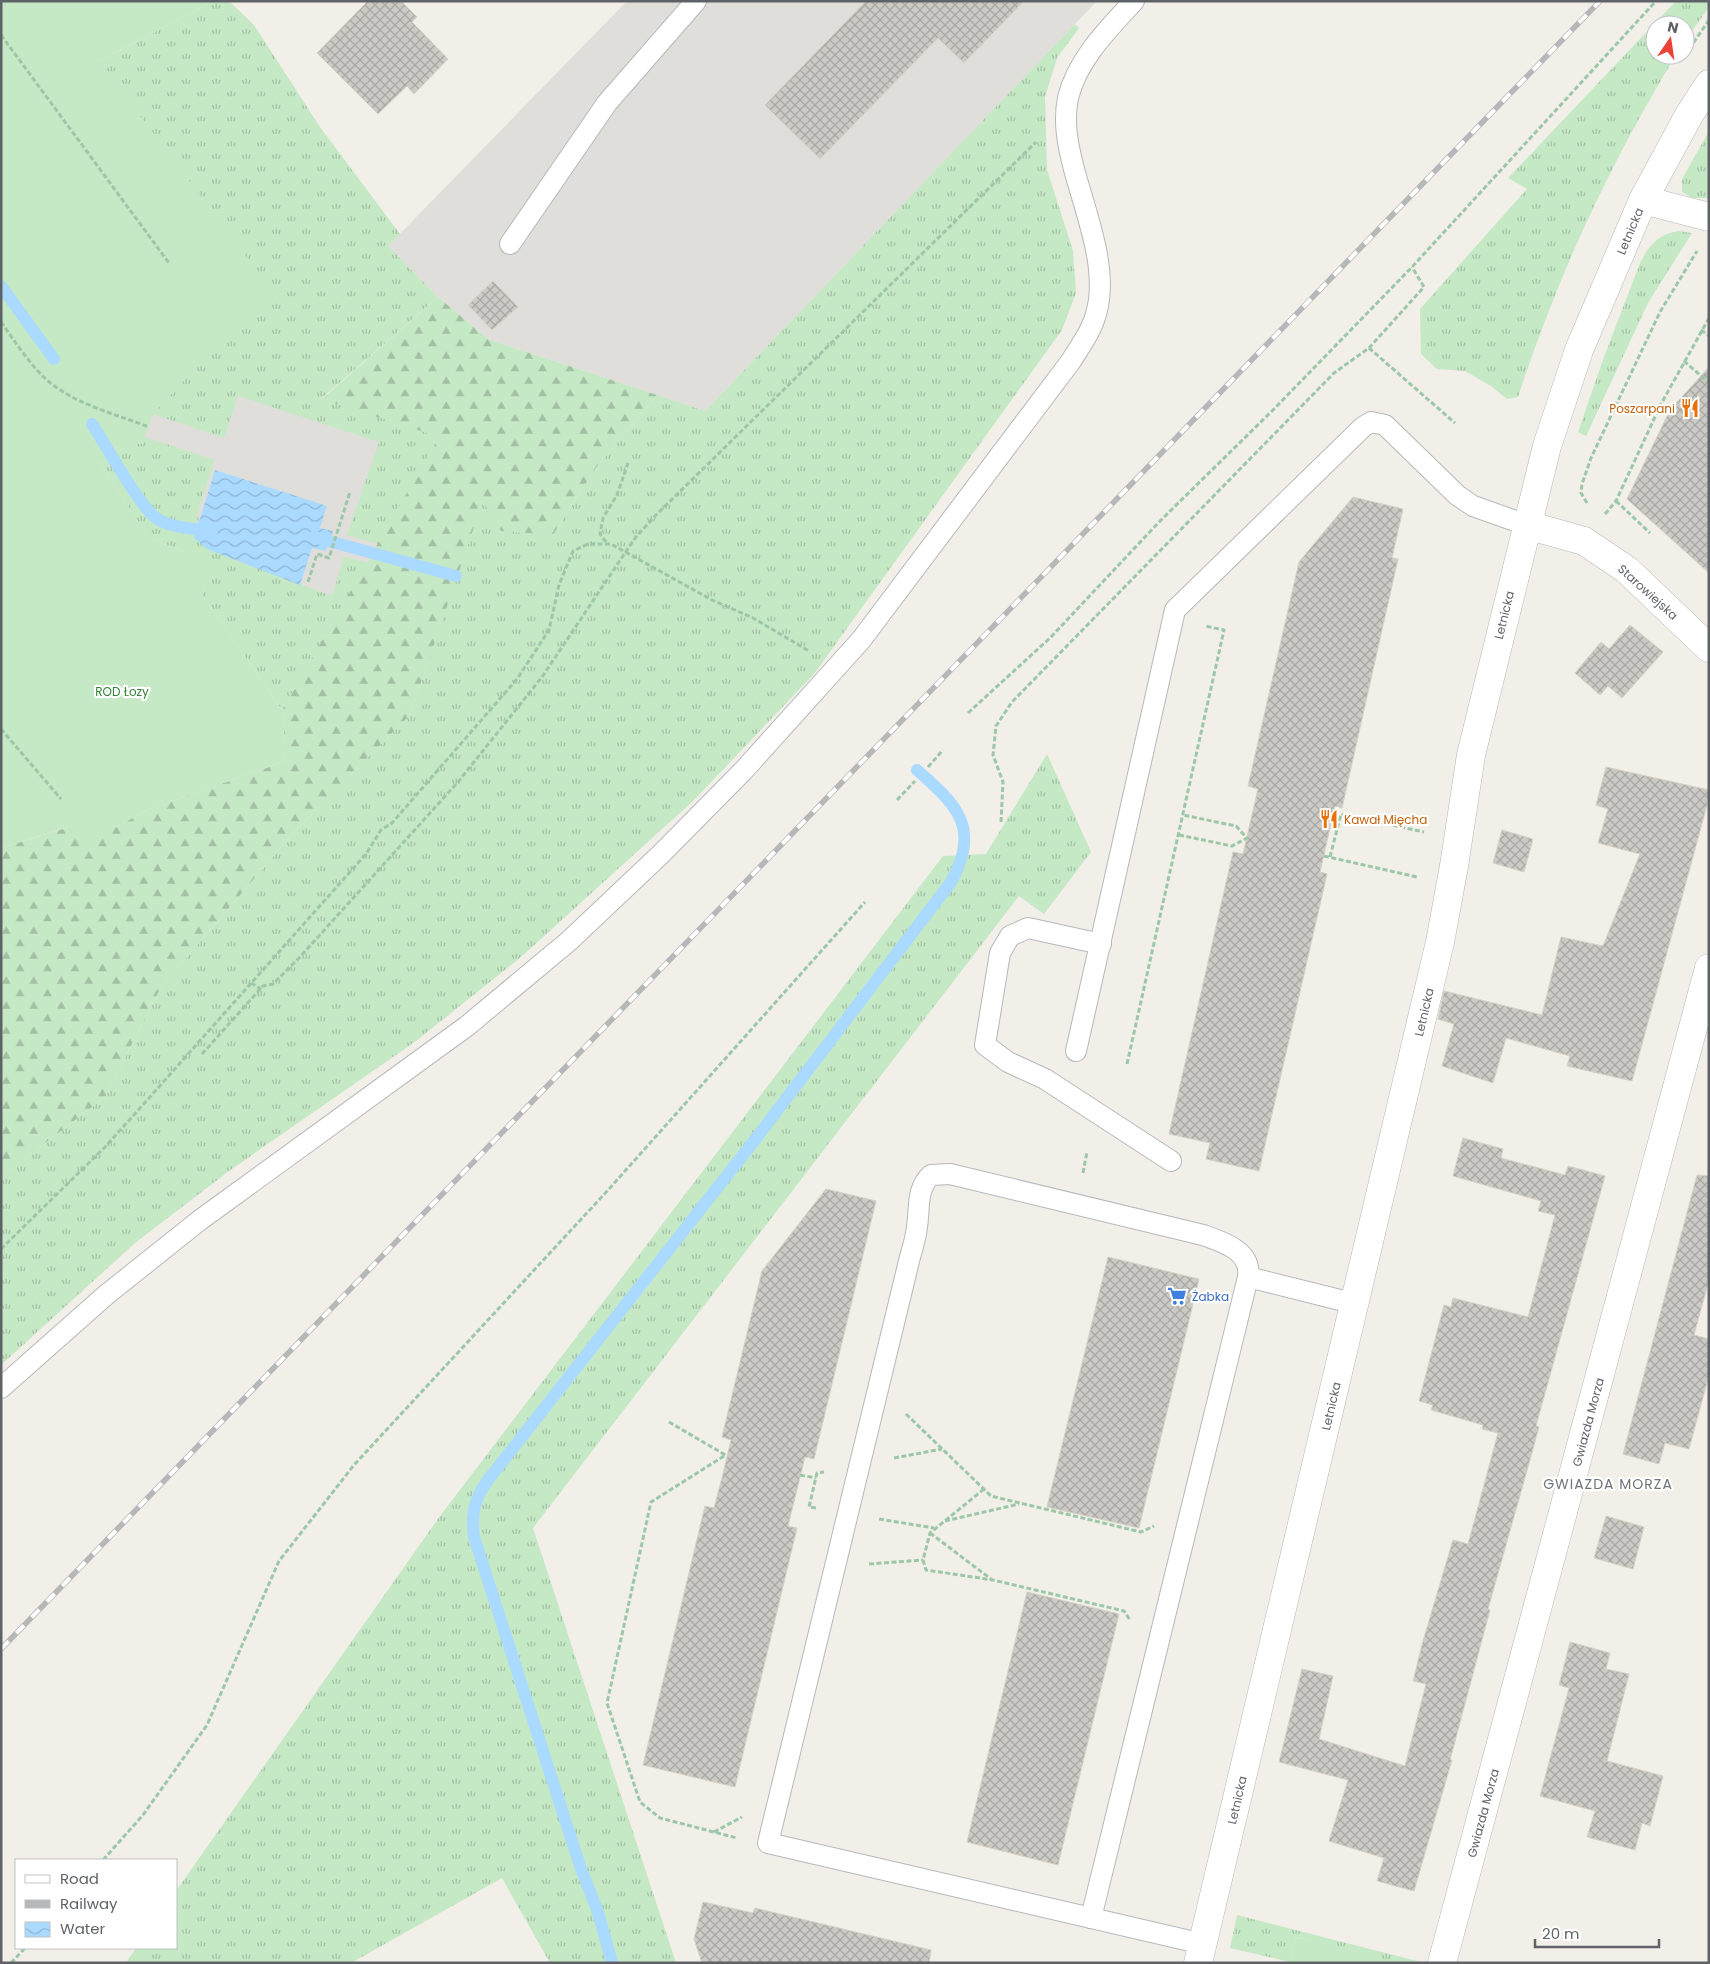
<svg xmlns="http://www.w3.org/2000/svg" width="1710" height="1964" viewBox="0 0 1710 1964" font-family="Poppins,sans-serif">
	<defs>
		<pattern id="grass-tufts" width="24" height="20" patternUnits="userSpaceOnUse" patternTransform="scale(1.25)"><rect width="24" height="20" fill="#c5e8c5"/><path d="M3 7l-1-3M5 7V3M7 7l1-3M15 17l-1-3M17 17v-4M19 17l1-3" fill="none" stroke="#a3c0a4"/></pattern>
		<pattern id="forest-firs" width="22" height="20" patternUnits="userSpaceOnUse" patternTransform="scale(1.25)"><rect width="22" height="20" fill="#c5e8c5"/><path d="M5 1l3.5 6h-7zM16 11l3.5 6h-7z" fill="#a3c0a4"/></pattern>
		<pattern id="water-waves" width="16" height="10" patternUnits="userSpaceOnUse" patternTransform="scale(1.25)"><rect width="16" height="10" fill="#aadaff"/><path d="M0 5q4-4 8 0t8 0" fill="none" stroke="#8eb4d2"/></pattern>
		<pattern id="building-cross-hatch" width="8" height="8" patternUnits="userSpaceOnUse" patternTransform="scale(1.25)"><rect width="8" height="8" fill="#cccac5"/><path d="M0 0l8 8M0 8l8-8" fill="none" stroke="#a9a8a4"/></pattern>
	</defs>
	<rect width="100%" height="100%" fill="#f1efe8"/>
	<g fill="#e0deda">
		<path d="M627,1H1097L705,411L488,339L438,297L388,246Z"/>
		<path d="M204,359L439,437L282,710L122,443Z"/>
	</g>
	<g fill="url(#grass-tufts)">
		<path d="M214,1H229L254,25L320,127L400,234L388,246L438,297L322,398L439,437L378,544L347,535L379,442L238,396L224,438L153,414L204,359L99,61Z"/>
		<path d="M1676,1H1709V7L1685,41V25H1655V55H1676C1609,165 1558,275 1518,397L1507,399L1491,386L1465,371L1437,369L1421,354L1420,309L1527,189L1508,178Z"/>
		<path d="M1075,24L1079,28L1057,58L1045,97L1047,170L1073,251L1076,293L1062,330L814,674L693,801L521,957L416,1041L229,1171L135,1243L1,1365V1177L105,1097L161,987L295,831L410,715L483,500L553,535L595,469L657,395L705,411Z"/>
		<path d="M1709,131V198H1692L1682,192V179Z"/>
		<path d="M1679,231L1692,233L1648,303L1586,436L1578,432L1604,357L1640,263C1649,245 1658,234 1679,231Z"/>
		<path d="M145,437L215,460L196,516L199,518L195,530L207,549L332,596L344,556L367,563L282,710L203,596V589L214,563L149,538L100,464L122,443L142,444Z"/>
		<path d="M1047,754L1091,852L1044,914L1019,896L533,1528L676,1963H550L502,1878L351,1963H126L136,1948H176V1891L440,1516L943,856L986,854Z"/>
		<path d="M1237,1915L1421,1962L1360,1963L1362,1953L1296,1937L1290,1962L1230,1948Z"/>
	</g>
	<path fill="url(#forest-firs)" d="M438,297L488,339L657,395L595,469L553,535L501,531L483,501L410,715L295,831L161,987L105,1097L1,1177V848L69,827L109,831L147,810L286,761L282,710L439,437L322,399Z"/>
	<g fill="#c5e8c5">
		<path d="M1,1H214L99,61L273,292L204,359L153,414L142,444L122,443L100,464L149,538L214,563L203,589V596L282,710L286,761L147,810L109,831L80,843L68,827L1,848Z"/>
		<path d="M1296,1937L1363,1953L1360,1963H1290Z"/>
	</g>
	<path fill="url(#water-waves)" d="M215,470L327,506L320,528L333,531L326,551L312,548L300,585L207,549L194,538Z"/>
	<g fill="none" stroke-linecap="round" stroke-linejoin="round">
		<g stroke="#aadaff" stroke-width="12">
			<path d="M1,286L54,359"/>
			<path d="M92,424C105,443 139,506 156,518C171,528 194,529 212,531"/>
			<path d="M314,537L456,576"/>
			<path d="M612,1963L598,1912L580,1866L474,1537C471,1514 474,1499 488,1480L754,1141L951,882C981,828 957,805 917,770"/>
		</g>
	</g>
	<g fill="url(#building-cross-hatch)" stroke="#d6d1c6">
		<path d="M368,1H401L417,17L412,22L448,59L414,94L407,86L378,114L317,53Z"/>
		<path d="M866,1H1024L964,63L938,38L820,159L765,105Z"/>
		<path d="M493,281L518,307L492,330L468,305Z"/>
		<path d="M1709,367V573L1627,499L1670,410Z"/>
		<path d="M1353,497L1403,509L1392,558L1398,559L1342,808L1335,806L1320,872L1327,874L1259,1171L1206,1159L1210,1143L1169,1134L1233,852L1243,854L1258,789L1248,786L1299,562Z"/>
		<path d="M1630,625L1663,652L1622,698L1608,686L1600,695L1575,673L1601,642L1609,649Z"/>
		<path d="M1606,767L1709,790V798L1632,1081L1567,1066L1570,1056L1506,1038L1493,1083L1442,1066L1454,1024L1438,1019L1444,991L1542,1015L1561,937L1603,946L1640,854L1598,843L1608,809L1596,805Z"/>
		<path d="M1502,830L1533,839L1524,872L1493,863Z"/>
		<path d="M1463,1138L1503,1149L1501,1158L1565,1175L1568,1166L1605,1176L1536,1426L1539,1427L1528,1467L1488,1609L1490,1610L1450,1760H1452L1414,1891L1377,1881L1384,1858L1329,1841L1348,1780L1279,1762L1302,1669L1333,1676L1319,1739L1405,1766L1426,1684L1413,1681L1423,1641L1453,1540L1468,1544L1498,1433L1482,1429L1483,1425L1431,1410L1433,1405L1419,1401L1444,1305L1451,1307L1453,1298L1528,1317L1555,1215L1538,1211L1541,1201L1453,1176Z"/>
		<path d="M1697,1175L1709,1176V1280L1694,1335L1709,1339V1375L1689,1449L1665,1443L1659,1464L1623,1454Z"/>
		<path d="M826,1189L876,1201L814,1459L805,1457L788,1526L797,1528L735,1787L643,1765L705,1506L714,1508L723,1474L731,1440L722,1437L762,1271Z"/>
		<path d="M1108,1257L1199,1279L1139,1528L1047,1507Z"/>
		<path d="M1606,1516L1644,1527L1633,1569L1594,1558Z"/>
		<path d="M1027,1592L1119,1614L1058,1865L967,1842Z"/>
		<path d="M1570,1642L1610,1653L1606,1669L1629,1674L1607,1761L1663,1776L1650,1826L1642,1823L1635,1850L1587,1837L1595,1811L1540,1796L1569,1688L1559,1685Z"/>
		<path d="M703,1902L753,1913L755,1908L931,1950L929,1963H702L694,1939Z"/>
	</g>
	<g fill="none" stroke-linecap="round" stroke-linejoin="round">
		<g stroke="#b5b8bc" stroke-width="22">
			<g id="service">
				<path d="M510,244L607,103L696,1"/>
				<path d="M1101,944L1028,928L1010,936L1000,953L985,1045L1008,1062L1045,1079L1171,1161"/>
				<path d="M1076,1051L1175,610L1363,427L1371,422L1385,425L1457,495L1473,506L1527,525"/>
				<path d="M1,1388L106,1295L200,1220L467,1026L569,941L660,855L743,771L861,640L1071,361C1081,345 1093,329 1097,310C1108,267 1085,211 1074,169C1068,146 1063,122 1068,98C1077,60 1108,29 1134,1"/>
				<path d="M1091,1918L1248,1277L1356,1304"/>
				<path d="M1203,1944L768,1843L910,1257C913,1247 916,1237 917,1227C920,1208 916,1189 931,1175L950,1174L1203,1235C1223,1242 1252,1251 1248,1277"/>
			</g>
		</g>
		<g stroke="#b5b8bc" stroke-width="29">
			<g id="minor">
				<path d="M1643,200L1709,217"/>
				<path d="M1527,525L1584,541L1627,570L1709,648"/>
				<path d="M1198,1963L1440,942L1454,866L1471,755L1547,446L1579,350L1643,200L1689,115L1709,84"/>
				<path d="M1442,1963L1709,968"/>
			</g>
		</g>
		<g stroke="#9cc7a9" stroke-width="3" stroke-dasharray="5 2.5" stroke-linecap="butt">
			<path d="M1,35L169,263"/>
			<path d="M1685,55L1709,20"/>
			<path d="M1,322C15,341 29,364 47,380C74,404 115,414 149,427"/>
			<path d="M1701,330L1709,336"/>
			<path d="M1369,348L1455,423"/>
			<path d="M1684,361L1709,383"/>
			<path d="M1616,501L1650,533"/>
			<path d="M1587,503L1581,493L1582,484L1591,458L1660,312L1697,251"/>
			<path d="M1605,514L1616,501L1661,404L1709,318"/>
			<path d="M606,542L600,534L603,518L617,495L628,463"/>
			<path d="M308,582L317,554L329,558L350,492"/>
			<path d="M968,713L1050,638L1160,521L1273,410L1412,267L1656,1"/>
			<path d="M1,729L61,799"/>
			<path d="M928,767L943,750"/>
			<path d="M897,800L915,781"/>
			<path d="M1001,822L1003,782L993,755L996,726L1012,702L1334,373L1369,348L1424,287L1412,267"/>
			<path d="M1179,835L1232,846L1247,838L1236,826L1183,815"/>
			<path d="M1324,856L1417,877"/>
			<path d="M1330,857L1341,814L1424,832"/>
			<path d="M251,983L261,989"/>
			<path d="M202,1054L263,986L273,984L299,958L458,782L542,677L635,538L656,515L1036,142"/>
			<path d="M1127,1064L1224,630L1205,626"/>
			<path d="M1083,1173L1087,1152"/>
			<path d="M1,1249L105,1147L141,1107L366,854L381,830L392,823L517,679L549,630L559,585L573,551L588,544H611L712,600L753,618L809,651"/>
			<path d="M906,1414L991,1496L1141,1532L1154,1526"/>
			<path d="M669,1422L727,1456"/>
			<path d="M724,1456L651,1502L607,1703L640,1802L660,1818L737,1838"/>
			<path d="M894,1458L942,1449"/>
			<path d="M800,1475L816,1478"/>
			<path d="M984,1489L930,1533L923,1560L926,1570L993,1580L1124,1611L1130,1620"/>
			<path d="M816,1508L809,1507L817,1473L824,1472"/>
			<path d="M879,1519L934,1528"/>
			<path d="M945,1521L1019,1504"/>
			<path d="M930,1533L991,1579"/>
			<path d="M869,1564L923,1560"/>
			<path d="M714,1832L742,1817"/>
			<path d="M103,1860L143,1815L207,1725L279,1561L354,1465L609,1189L865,902"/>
			<path d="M11,1963L25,1948"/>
		</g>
		<use href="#service" stroke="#fff" stroke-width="20"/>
		<use href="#minor" stroke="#fff" stroke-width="28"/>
		<g stroke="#b6b7b8" stroke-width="5.5">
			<path id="rail" d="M1,1649L1600,1"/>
		</g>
		<use href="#rail" stroke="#fff" stroke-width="4" stroke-dasharray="11" stroke-linecap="butt"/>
	</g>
	<defs>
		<g id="restaurant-bare" transform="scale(1.5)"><path d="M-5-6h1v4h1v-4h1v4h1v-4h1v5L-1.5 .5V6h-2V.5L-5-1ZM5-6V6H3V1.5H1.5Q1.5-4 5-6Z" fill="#e8710a" stroke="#fff" stroke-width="2.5" paint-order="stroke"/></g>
		<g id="supermarket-bare" transform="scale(1.5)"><path d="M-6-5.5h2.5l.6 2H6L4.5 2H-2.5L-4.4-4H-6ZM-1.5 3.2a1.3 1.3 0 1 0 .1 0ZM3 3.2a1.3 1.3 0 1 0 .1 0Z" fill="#3f7fe0" stroke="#fff" stroke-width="2.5" paint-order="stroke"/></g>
	</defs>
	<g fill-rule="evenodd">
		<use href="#restaurant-bare" x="1690" y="408"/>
		<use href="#restaurant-bare" x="1329" y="819"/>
		<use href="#supermarket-bare" x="1177" y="1296"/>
	</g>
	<g text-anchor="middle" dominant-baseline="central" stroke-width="4.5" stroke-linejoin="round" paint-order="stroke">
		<g font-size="12" fill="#5f6368" stroke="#fff">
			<text transform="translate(1630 231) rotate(-67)">Letnicka</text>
			<text transform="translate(1648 592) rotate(42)">Starowiejska</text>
			<text transform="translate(1504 615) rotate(-76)">Letnicka</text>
			<text transform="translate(1424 1012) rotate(-77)">Letnicka</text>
			<text transform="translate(1331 1406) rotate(-77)">Letnicka</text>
			<text transform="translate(1588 1422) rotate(-75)">Gwiazda Morza</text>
			<text transform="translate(1237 1800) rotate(-77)">Letnicka</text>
			<text transform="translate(1483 1813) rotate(-75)">Gwiazda Morza</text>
		</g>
		<g font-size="12" fill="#c56008" stroke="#fff" text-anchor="end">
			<text x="1675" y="408">Poszarpani</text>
			<text x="1344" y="819" text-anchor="start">Kawał Mięcha</text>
		</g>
		<g font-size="12" fill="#348238" stroke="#fff">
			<text x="122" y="691">ROD Łozy</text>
		</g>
		<g font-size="12" fill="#366cbe" stroke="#fff" text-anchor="start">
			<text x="1192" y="1296">Żabka</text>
		</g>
		<g font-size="14" letter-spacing="1" fill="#70757a" stroke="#fff">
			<text x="1608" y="1484">GWIAZDA MORZA</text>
		</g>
	</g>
	<rect width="1710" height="1964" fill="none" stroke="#5f6368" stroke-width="5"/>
	<rect x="15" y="1859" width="162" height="90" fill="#ffffff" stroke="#bfc1c3"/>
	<rect x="25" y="1875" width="25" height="8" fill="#ffffff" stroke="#bfc1c3"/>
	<text x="60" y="1884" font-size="15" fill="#5f6368">Road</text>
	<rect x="25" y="1900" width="25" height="8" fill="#b6b7b8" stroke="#bfc1c3"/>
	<text x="60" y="1909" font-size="15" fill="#5f6368">Railway</text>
	<rect x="25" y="1922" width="25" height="15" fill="url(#water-waves)" stroke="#bfc1c3"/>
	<text x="60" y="1934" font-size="15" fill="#5f6368">Water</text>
	<g transform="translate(1670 40) rotate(13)"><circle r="24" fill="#ffffff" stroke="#bfc1c3"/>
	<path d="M0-4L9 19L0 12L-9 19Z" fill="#ea4335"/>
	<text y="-8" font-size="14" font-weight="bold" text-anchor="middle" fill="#5f6368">N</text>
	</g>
	<path d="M1535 1939v8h124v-8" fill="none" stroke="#5f6368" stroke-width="2.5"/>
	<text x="1542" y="1939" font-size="15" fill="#5f6368" stroke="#ffffff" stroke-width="4" paint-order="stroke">20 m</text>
</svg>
